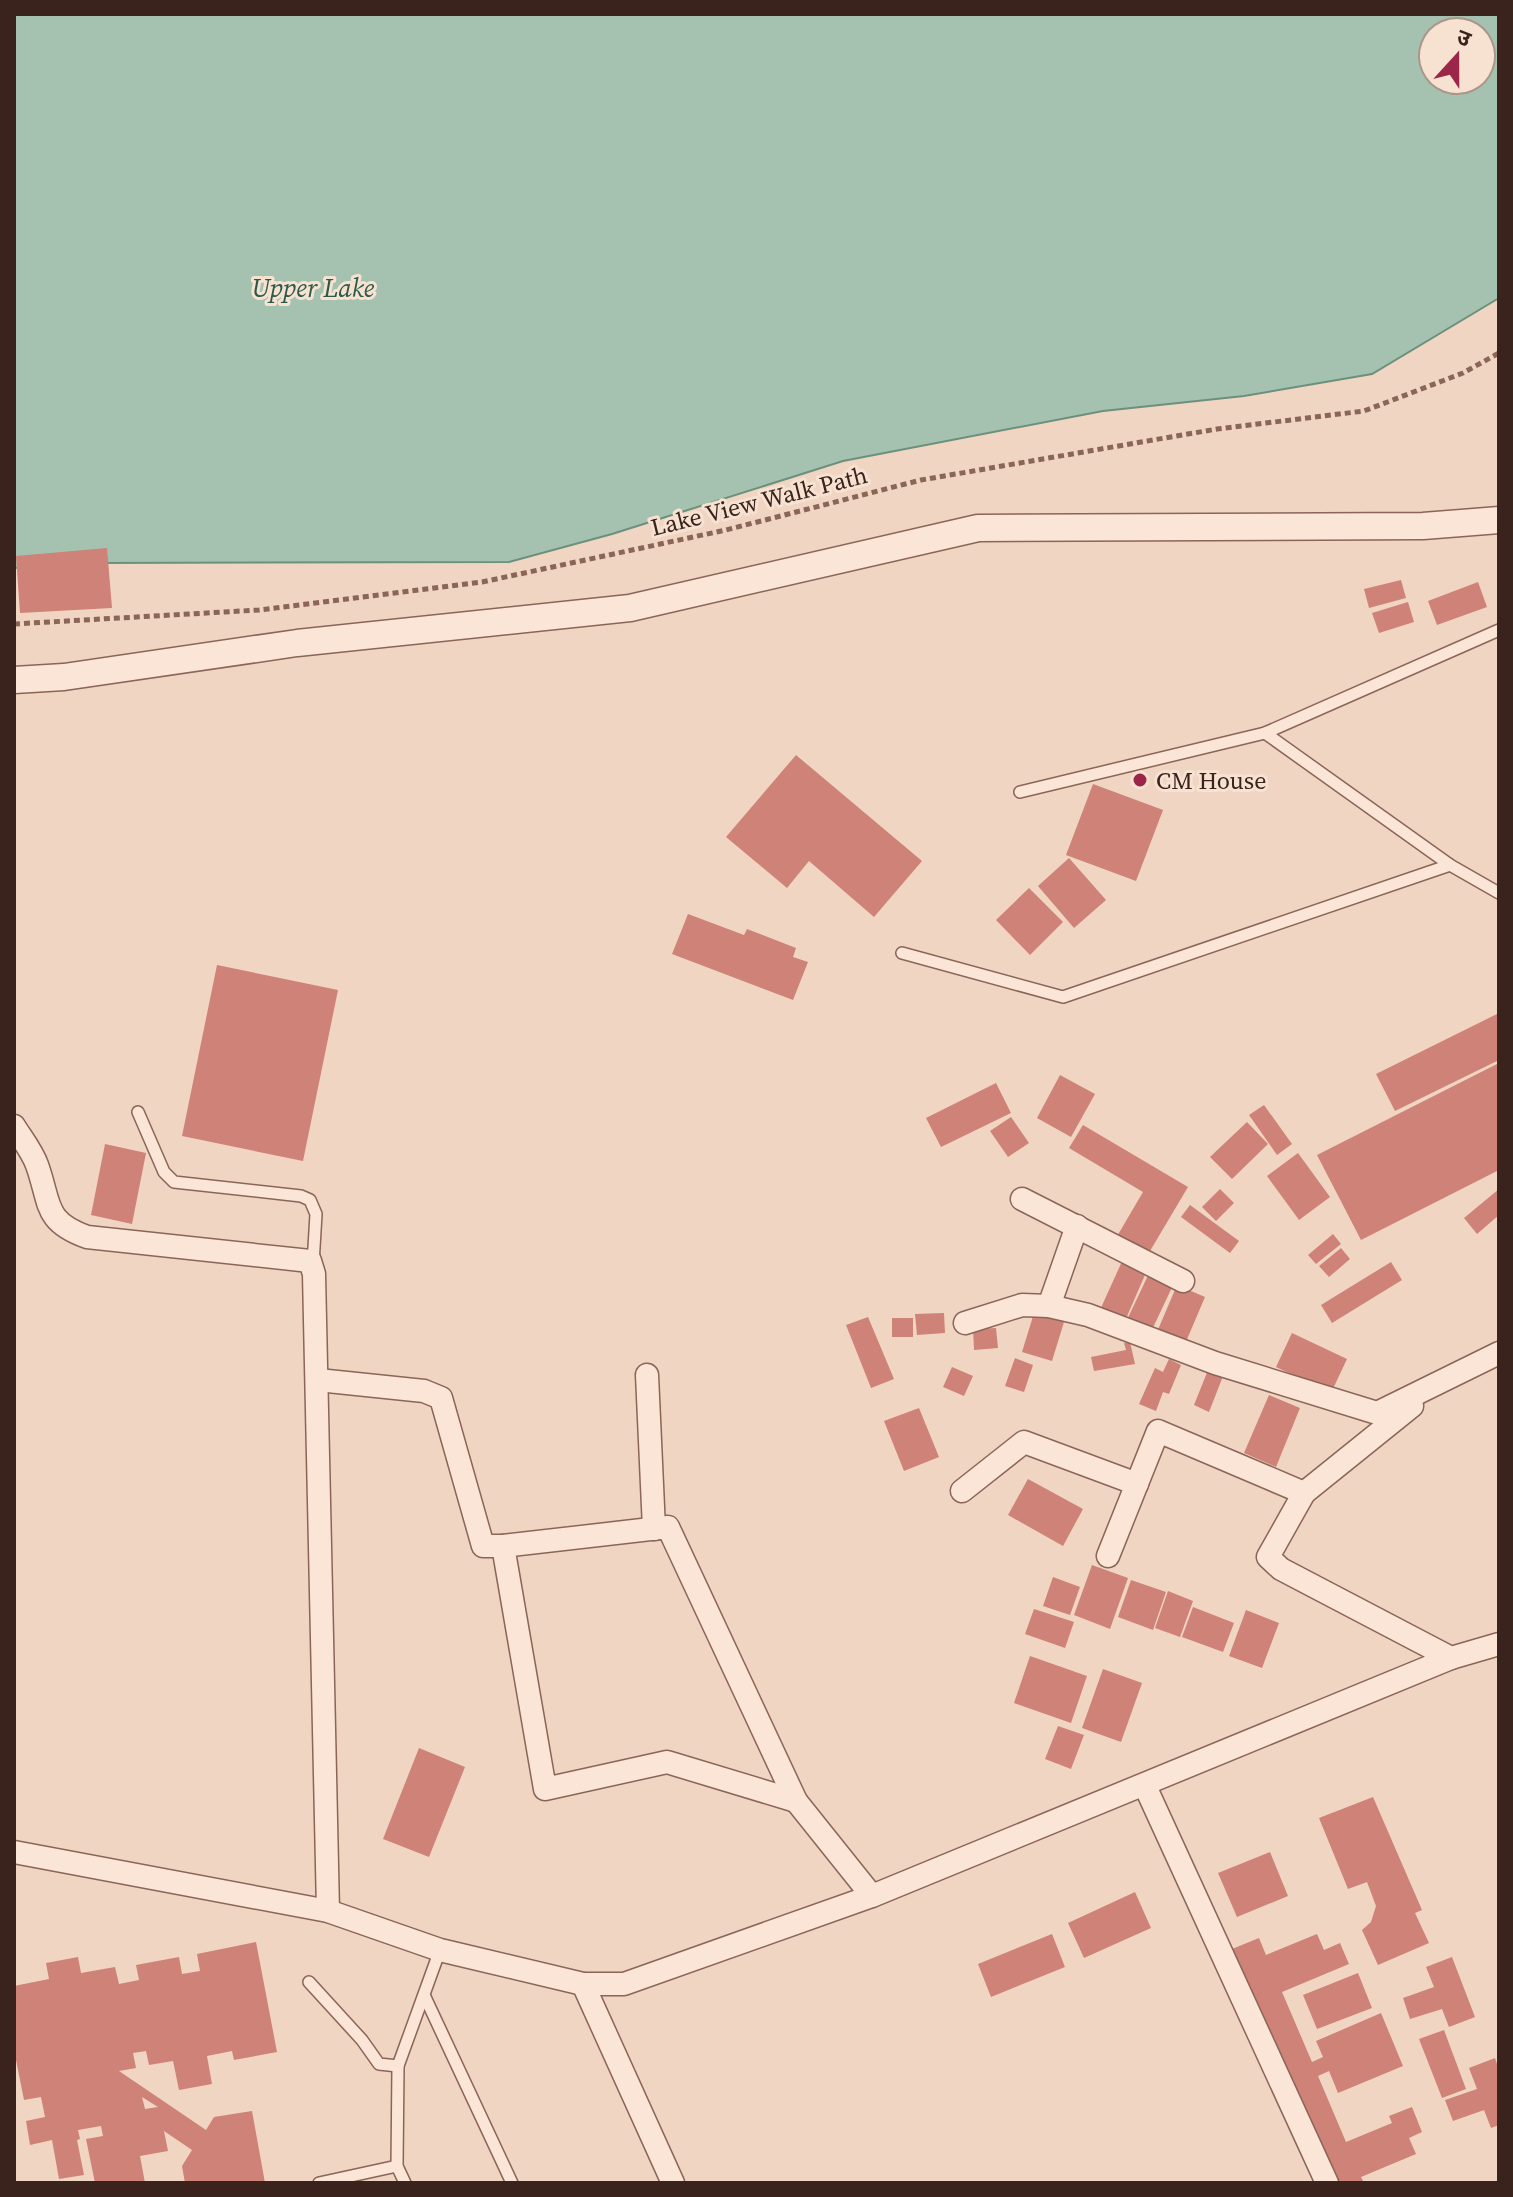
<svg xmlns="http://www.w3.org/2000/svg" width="1513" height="2197" viewBox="0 0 1513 2197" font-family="'Source Serif 4','Noto Sans Devanagari',serif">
	<rect width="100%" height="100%" fill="#f0d5c2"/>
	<path fill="#a5c2b1" stroke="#6b917d" stroke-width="2" fill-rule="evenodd" d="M14,14H1499V298L1372,374L1244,396L1103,411L843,461L612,534L509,562L98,563L14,568ZM1433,32H1481V80H1433Z"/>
	<g fill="#cf8277" fill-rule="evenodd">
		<path d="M107,548L112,608L20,613L16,556Z"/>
		<path d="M1401,580L1406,598L1369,608L1364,589Z"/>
		<path d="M1478,582L1487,607L1437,625L1428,601Z"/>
		<path d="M1408,602L1414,622L1379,633L1372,613Z"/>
		<path d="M796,755L922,861L874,917L809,861L787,888L726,837Z"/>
		<path d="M1093,784L1163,810L1136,881L1066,855Z"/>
		<path d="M1069,858L1106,900L1074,928L1038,886Z"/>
		<path d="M1029,888L1063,922L1030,955L996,920Z"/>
		<path d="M688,914L744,935L747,929L796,948L793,957L808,962L793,1000L672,954Z"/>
		<path d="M217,965L338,990L303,1161L182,1136Z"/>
		<path d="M1499,1013V1060L1395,1111L1376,1074Z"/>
		<path d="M1499,1063V1170L1361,1240L1317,1155Z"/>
		<path d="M1060,1075L1095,1094L1071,1137L1037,1118Z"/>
		<path d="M996,1083L1011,1113L941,1147L926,1118Z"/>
		<path d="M1264,1105L1292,1144L1277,1155L1249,1115Z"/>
		<path d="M1011,1117L1029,1143L1008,1157L990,1131Z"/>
		<path d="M1247,1122L1268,1144L1232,1179L1210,1157Z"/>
		<path d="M1083,1125L1188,1187L1147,1256L1116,1238L1143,1192L1069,1148Z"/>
		<path d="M105,1144L146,1153L132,1224L91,1215Z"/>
		<path d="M1298,1153L1330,1197L1299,1220L1267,1176Z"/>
		<path d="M1220,1189L1234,1203L1216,1221L1202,1207Z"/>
		<path d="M1499,1189V1215L1477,1234L1464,1218Z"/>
		<path d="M1190,1205L1239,1241L1230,1253L1181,1217Z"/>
		<path d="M1333,1234L1341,1244L1316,1264L1308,1255Z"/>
		<path d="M1341,1248L1350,1259L1329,1277L1319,1266Z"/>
		<path d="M1124,1257L1148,1268L1125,1321L1100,1310Z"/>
		<path d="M1391,1262L1402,1280L1332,1323L1321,1305Z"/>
		<path d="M1151,1269L1175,1281L1150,1334L1126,1322Z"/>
		<path d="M1177,1285L1205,1297L1185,1344L1157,1332Z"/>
		<path d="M944,1313L945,1333L917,1335L915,1314Z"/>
		<path d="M1034,1313L1064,1322L1052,1361L1022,1352Z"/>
		<path d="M868,1317L894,1379L871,1388L846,1325Z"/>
		<rect x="892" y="1318" width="21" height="19"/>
		<path d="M996,1328L998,1348L974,1350L973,1329Z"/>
		<path d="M1292,1333L1347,1359L1331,1393L1276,1367Z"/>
		<path d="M1130,1342L1135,1364L1094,1371L1091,1357L1126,1350L1124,1343Z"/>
		<path d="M1015,1358L1033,1365L1024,1392L1005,1386Z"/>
		<path d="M1169,1359L1181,1365L1169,1394L1163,1392L1156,1411L1139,1404L1155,1368L1163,1372Z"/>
		<path d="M1210,1365L1225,1371L1209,1412L1194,1405Z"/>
		<path d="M952,1367L973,1376L964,1396L943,1387Z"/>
		<path d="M1269,1395L1300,1408L1276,1467L1244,1453Z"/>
		<path d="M919,1408L939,1457L904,1471L884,1421Z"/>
		<path d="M1028,1479L1083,1509L1063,1546L1008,1515Z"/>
		<path d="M1092,1565L1128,1578L1110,1629L1074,1615Z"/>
		<path d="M1053,1577L1080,1587L1070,1615L1043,1606Z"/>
		<path d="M1131,1580L1166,1592L1153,1630L1118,1617Z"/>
		<path d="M1168,1591L1193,1601L1180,1637L1155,1628Z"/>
		<path d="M1193,1607L1234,1623L1223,1652L1182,1637Z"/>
		<path d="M1034,1609L1074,1622L1065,1648L1025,1634Z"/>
		<path d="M1246,1610L1279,1623L1262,1668L1229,1656Z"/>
		<path d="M1030,1656L1087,1676L1071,1723L1014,1703Z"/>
		<path d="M1103,1669L1142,1683L1121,1742L1082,1728Z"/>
		<path d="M1058,1726L1084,1735L1071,1769L1045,1759Z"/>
		<path d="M419,1748L465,1767L429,1857L383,1839Z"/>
		<path d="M1373,1797L1422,1910L1415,1913L1429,1943L1378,1965L1362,1930L1371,1922L1376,1906L1367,1882L1348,1889L1319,1818Z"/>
		<path d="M1270,1852L1288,1896L1237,1917L1218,1873Z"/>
		<path d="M1135,1892L1151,1928L1084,1958L1068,1923Z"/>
		<path d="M1052,1934L1065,1967L991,1997L978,1964Z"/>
		<path d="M1317,1934L1324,1950L1340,1943L1349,1964L1282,1992L1312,2062L1323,2057L1316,2041L1381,2013L1403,2066L1338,2093L1329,2071L1318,2076L1346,2142L1392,2123L1389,2116L1412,2107L1422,2132L1409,2138L1416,2154L1361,2177L1364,2183H1332L1232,1949L1259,1938L1266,1955Z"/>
		<path d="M256,1942L277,2052L234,2060L232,2051L207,2056L212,2084L179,2090L173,2061L149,2065L146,2051L133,2053L136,2068L119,2071L206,2130L214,2117L252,2111L265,2183H185L182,2166L192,2150L164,2131L168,2151L140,2156L145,2183H95L86,2139L103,2136L101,2126L78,2130L80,2139L77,2140L84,2175L59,2179L52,2140L30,2145L26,2121L45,2117L41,2097L24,2100L14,2050V1986L49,1979L46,1963L78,1957L81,1973L115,1967L119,1984L139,1980L136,1965L179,1957L182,1974L200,1971L197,1954ZM142,2097L158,2107L145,2109Z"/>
		<path d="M1452,1957L1475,2017L1449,2027L1442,2009L1410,2019L1403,1998L1434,1987L1426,1967Z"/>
		<path d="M1358,1973L1372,2008L1317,2029L1303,1995Z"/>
		<path d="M1444,2030L1466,2089L1442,2098L1419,2039Z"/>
		<path d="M1495,2058L1499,2070V2125L1491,2128L1484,2110L1453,2121L1445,2100L1477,2089L1469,2068Z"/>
	</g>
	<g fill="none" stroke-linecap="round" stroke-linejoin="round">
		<g stroke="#8a6558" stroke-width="14">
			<g id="service">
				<path d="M1265,733L1450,865L1499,893"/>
				<path d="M1020,792L1265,733L1499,630"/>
				<path d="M902,953L1063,997L1450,865"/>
				<path d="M138,1112L164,1172L174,1182L301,1196L310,1200L316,1214L313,1264"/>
				<path d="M309,1982L362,2040L379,2064L398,2066"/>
				<path d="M425,1997L512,2183"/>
				<path d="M319,2183L397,2166"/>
				<path d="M405,2183L397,2166L398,2066L440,1950"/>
			</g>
		</g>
		<g stroke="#8a6558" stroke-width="25">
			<g id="minor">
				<path d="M14,1126C22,1139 32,1151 37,1165C51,1204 43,1221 87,1237L310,1261L314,1274L328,1911"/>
				<path d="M1022,1199L1183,1281"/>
				<path d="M1049,1306L1077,1226"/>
				<path d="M965,1323L1022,1305L1049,1306L1088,1315L1215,1363L1377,1413L1499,1353"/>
				<path d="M647,1375L654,1529"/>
				<path d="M318,1380L424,1391L441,1398L483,1546H503L668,1527L796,1801L872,1896"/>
				<path d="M962,1491L1024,1442L1137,1484"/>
				<path d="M1304,1493L1412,1406"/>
				<path d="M503,1546L545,1789L667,1762L796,1801"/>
				<path d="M1108,1556L1158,1431L1304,1493L1268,1557L1281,1569L1451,1658"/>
				<path d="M1145,1786L1327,2183"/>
				<path d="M14,1852L328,1911L440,1950L583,1984H624L872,1896L1451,1658L1499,1644"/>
				<path d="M583,1984L673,2183"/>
			</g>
		</g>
		<g stroke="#8a6558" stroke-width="29">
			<path id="tertiary" d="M14,680L64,677L297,643L630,608L978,528L1423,526L1499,520"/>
		</g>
		<path stroke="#8a6558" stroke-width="5" stroke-dasharray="6 4" stroke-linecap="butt" d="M14,624L259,610L482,582L726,530L921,480L1217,429L1364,411L1463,373L1499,353"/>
		<use href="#service" stroke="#fae5d6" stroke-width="11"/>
		<use href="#minor" stroke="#fae5d6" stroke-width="22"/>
		<use href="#tertiary" stroke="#fae5d6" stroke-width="26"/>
	</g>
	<circle fill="#9c2649" stroke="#f7e2d2" stroke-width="3" cx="1140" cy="780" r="8"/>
	<g text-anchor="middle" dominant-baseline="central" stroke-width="6" stroke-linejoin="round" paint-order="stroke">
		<g font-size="24" fill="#3a231d" stroke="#f7e2d2">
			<text transform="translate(759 501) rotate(-14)">Lake View Walk Path</text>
		</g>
		<g font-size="24" fill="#3a231d" stroke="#f7e2d2" text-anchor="start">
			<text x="1156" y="780">CM House</text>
		</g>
		<g font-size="26" font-style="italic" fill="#2c5a4a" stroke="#f7e2d2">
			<text x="313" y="288">Upper Lake</text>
		</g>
	</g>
	<rect width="1513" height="2197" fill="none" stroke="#3a231d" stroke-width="32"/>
	<g transform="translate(1457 56) rotate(21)"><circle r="38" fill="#f7e2d2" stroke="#ab968a" stroke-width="2"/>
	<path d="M0-6L14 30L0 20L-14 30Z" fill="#9c2649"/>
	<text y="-12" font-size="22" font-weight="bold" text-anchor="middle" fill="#3a231d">उ</text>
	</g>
</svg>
